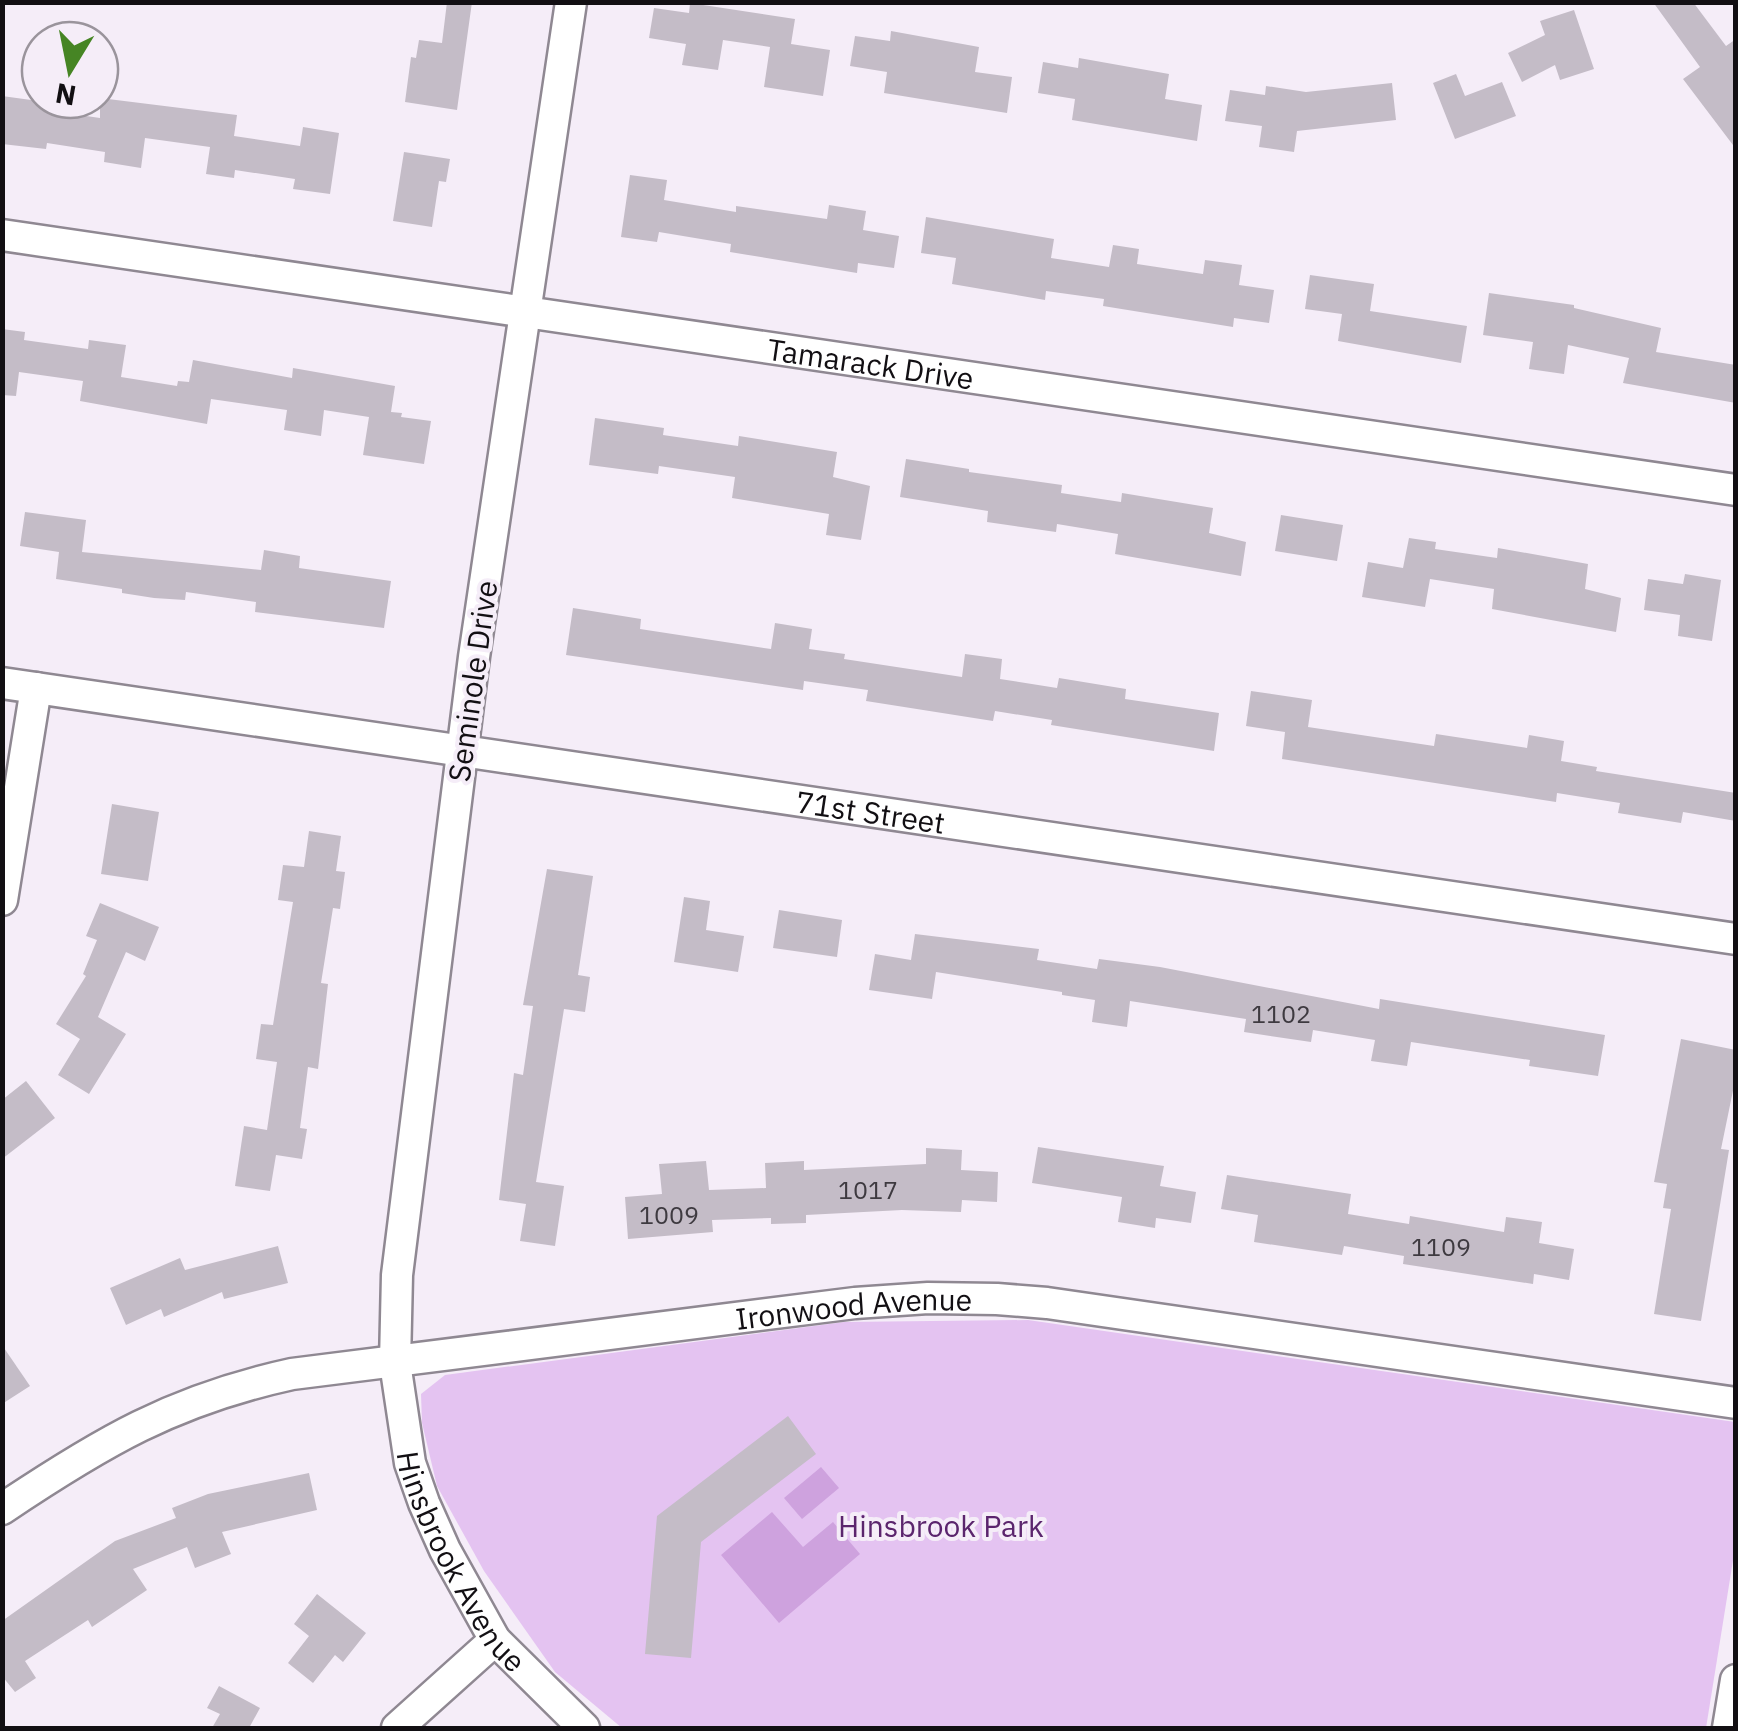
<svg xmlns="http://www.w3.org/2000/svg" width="1738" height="1731" viewBox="0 0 1738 1731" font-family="'IBM Plex Sans',sans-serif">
	<rect width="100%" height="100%" fill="#f5edf8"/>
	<path fill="#e4c3f1" d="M1028,1320L1735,1422V1548L1706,1728H622L555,1672L484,1571L437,1486L422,1423L421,1394L445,1375L844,1322Z"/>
	<g fill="#cea2de">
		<path d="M821,1467L839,1488L802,1519L784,1498Z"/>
		<path d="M772,1512L803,1547L833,1522L860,1554L779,1623L721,1555Z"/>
	</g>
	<g fill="#c4bcc7">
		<path d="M447,2H472L457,110L405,102L411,57L416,58L419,40L442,43Z"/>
		<path d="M1653,2H1693L1726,46L1736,39V149L1683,79L1700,67Z"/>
		<path d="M690,3L795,19L791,44L830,50L823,96L764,87L770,47L723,40L718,70L682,65L686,44L649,38L654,8L689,13Z"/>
		<path d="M1574,10L1594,69L1560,80L1555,65L1522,82L1508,53L1545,35L1540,21Z"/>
		<path d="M891,31L979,47L975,72L1012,77L1007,113L884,93L887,72L850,66L855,36L890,41Z"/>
		<path d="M1079,58L1169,74L1165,99L1202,105L1197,141L1072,120L1075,99L1038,93L1043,62L1078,68Z"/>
		<path d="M1456,74L1465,96L1502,82L1516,116L1455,139L1433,83Z"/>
		<path d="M1392,83L1396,120L1297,131L1294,152L1259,147L1262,126L1225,121L1230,90L1265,95L1266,86L1306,92Z"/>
		<path d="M2,96L53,103L52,111L100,118V98L237,115L234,136L300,146L303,127L339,133L330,194L293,189L295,179L235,170L234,178L206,174L210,147L145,138L141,168L104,162L105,152L47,143L46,149L2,144Z"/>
		<path d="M404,152L450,159L446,182L439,181L432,227L393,221Z"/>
		<path d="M630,175L667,180L664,200L736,212V206L827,219L829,205L866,211L863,230L899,236L894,268L858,263L857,273L730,252L731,244L659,232L657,242L621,237Z"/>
		<path d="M926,217L1054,239L1051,258L1109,267L1113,245L1139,249L1137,264L1203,274L1205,260L1242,265L1239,285L1274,290L1269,323L1234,318L1233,327L1103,306L1104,299L1046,291L1045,300L952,284L956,258L921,253Z"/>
		<path d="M1310,275L1374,284L1370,311L1467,326L1461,363L1338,341L1342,314L1305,309Z"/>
		<path d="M1489,293L1574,305V308L1661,328L1656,352L1736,365V403L1623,383L1629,358L1568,345L1564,374L1529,369L1533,342L1483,335Z"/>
		<path d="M2,329L25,332L24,340L88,349L89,340L126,345L121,377L177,386L178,381L189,382L193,360L292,378L293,368L395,386L391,412L402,413L401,417L431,421L424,464L363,455L369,417L324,410L321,436L284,430L287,410L211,399L207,424L80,401L83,381L19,372L16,396L2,395Z"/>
		<path d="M595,418L664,428L663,435L738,446L739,436L837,452L833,477L870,486L861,540L826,535L829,514L732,498L735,477L659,466L658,474L589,465Z"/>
		<path d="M906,459L969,469V472L1062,485L1061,493L1121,502L1122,493L1213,508L1209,533L1246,542L1241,576L1115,554L1118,534L1057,524L1056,532L987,522L988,511L900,497Z"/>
		<path d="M25,512L86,520L82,552L261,570L264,550L300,556L299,568L391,581L384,628L255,612L256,602L186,592L185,600L154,598L122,593V589L56,579L59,552L20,546Z"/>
		<path d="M1281,515L1343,525L1337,561L1275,551Z"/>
		<path d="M1409,538L1436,542L1435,549L1497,558L1498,548L1588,564L1585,589L1621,598L1616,632L1492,609L1494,589L1430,579L1425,607L1362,597L1368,562L1403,568Z"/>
		<path d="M1685,574L1721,580L1712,641L1678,636L1680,615L1644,610L1648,579L1683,584Z"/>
		<path d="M573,608L641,619L640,629L771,649L775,623L812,629L809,649L845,654L844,659L962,677L965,654L1002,659L1000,679L1057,688L1059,678L1126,689L1125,699L1219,713L1214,751L1051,725L1052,720L995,711L993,721L866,701L868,690L804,681L803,690L566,655Z"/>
		<path d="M1251,691L1312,700L1308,727L1434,746L1436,734L1527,748L1529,735L1564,741L1561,761L1597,767L1596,771L1736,793V821L1683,812L1681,823L1618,813L1620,803L1557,793L1556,802L1282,759L1285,732L1246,726Z"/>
		<path d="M112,804L159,812L148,881L101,874Z"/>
		<path d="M309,831L341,836L336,871L345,872L340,909L333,908L321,983L328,984L318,1069L308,1067L300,1128L307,1129L302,1159L276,1155L270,1191L235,1186L244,1126L267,1130L277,1062L256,1059L261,1024L273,1025L293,902L278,900L283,865L304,867Z"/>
		<path d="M547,869L593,876L578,975L590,977L585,1012L564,1009L536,1182L564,1186L555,1246L520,1241L526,1204L499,1200L514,1073L523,1075L533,1006L523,1005Z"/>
		<path d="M684,897L710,901L706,930L744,936L738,972L674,962Z"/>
		<path d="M100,903L159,927L145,961L126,952L98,1017L126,1034L89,1094L58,1075L80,1039L56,1024L86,976L83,974L97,940L86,936Z"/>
		<path d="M779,910L842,920L837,957L773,948Z"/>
		<path d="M915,934L1039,949L1037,960L1097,969L1099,959L1160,967L1379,1009L1380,999L1605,1035L1598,1076L1529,1066L1530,1060L1411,1042L1407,1066L1371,1061L1375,1040L1313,1030L1311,1042L1244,1032L1246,1019L1130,1001L1127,1027L1092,1022L1095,1000L1062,995V992L936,972L932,999L869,990L875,954L911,960Z"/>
		<path d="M1681,1039L1736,1050V1076L1721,1149L1729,1150L1701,1321L1654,1314L1671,1209L1663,1208L1667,1184L1654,1182Z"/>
		<path d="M26,1081L55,1118L2,1159V1100Z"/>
		<path d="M1038,1147L1164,1166L1160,1186L1196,1192L1191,1223L1156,1218L1155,1228L1118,1222L1122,1197L1032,1183Z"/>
		<path d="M926,1148L962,1150L961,1170L998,1172L997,1202L962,1200L961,1212L902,1210L806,1215V1223L771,1224V1218L712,1220L713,1232L628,1239L625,1197L662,1194L659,1164L706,1161L709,1190L766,1188L765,1163L804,1161V1170L926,1164Z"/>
		<path d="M1227,1175L1351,1194L1348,1214L1409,1224L1410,1216L1504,1232L1506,1217L1542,1222L1539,1243L1574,1249L1569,1280L1534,1274L1533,1284L1403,1264L1404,1256L1344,1246L1342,1255L1254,1242L1258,1215L1221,1209Z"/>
		<path d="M278,1246L288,1283L224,1299L222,1292L164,1317L161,1309L126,1325L110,1288L180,1258L185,1270Z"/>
		<path d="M2,1345L30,1386L2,1404Z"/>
		<path d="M788,1416L816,1454L701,1542L691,1658L645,1654L657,1516Z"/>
		<path d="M309,1473L317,1510L222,1532L231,1554L195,1568L187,1547L133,1569L147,1590L92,1627L88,1620L25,1661L36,1678L15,1692L2,1676V1621L115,1541L176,1518L172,1508L208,1494Z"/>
		<path d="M317,1594L366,1633L343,1662L335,1655L313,1683L288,1663L309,1636L294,1624Z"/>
		<path d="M219,1686L260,1708L249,1728H212L220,1714L207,1708Z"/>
	</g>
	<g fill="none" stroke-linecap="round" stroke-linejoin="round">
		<g stroke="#8f8892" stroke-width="35">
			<g id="minor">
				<path id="s1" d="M571,2L474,657L397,1275L395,1363L410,1463L424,1503L445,1550L495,1640L584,1728"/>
				<path id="s2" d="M2,235L1736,490"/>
				<path id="s3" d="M2,683L1736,939"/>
				<path d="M2,900L36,688"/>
				<path id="s4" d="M2,1509C102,1442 173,1400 292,1374L855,1303L928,1298L997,1299L1047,1303L1736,1403"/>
				<path d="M397,1728L495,1640"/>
				<path d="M1728,1728L1736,1680"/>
			</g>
		</g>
		<use href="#minor" stroke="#fff" stroke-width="30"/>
	</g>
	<g text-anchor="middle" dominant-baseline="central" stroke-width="8" stroke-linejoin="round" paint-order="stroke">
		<g font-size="25" fill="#3e3a40">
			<text x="1281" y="1013">1102</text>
			<text x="868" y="1189">1017</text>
			<text x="669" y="1214">1009</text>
			<text x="1441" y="1246">1109</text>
		</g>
		<g font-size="30" fill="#120f13" stroke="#f5edf8">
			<text stroke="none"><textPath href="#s2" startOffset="878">Tamarack Drive</textPath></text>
			<text transform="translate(472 681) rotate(-82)">Seminole Drive</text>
			<text stroke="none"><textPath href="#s3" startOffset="878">71st Street</textPath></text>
			<text stroke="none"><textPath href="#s4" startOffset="888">Ironwood Avenue</textPath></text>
			<text stroke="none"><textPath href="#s1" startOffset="1585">Hinsbrook Avenue</textPath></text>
		</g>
		<g font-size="30" fill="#5b256d" stroke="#f5edf8">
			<text x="941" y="1525">Hinsbrook Park</text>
		</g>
	</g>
	<rect width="1738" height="1731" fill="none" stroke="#120f13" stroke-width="10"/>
	<g transform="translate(70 70) rotate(190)"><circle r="48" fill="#f5edf8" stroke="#9a949c" stroke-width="2.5"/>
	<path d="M0-8L18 38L0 25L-18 38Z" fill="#468524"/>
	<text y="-15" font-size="28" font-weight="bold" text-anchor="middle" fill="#120f13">N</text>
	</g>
</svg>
